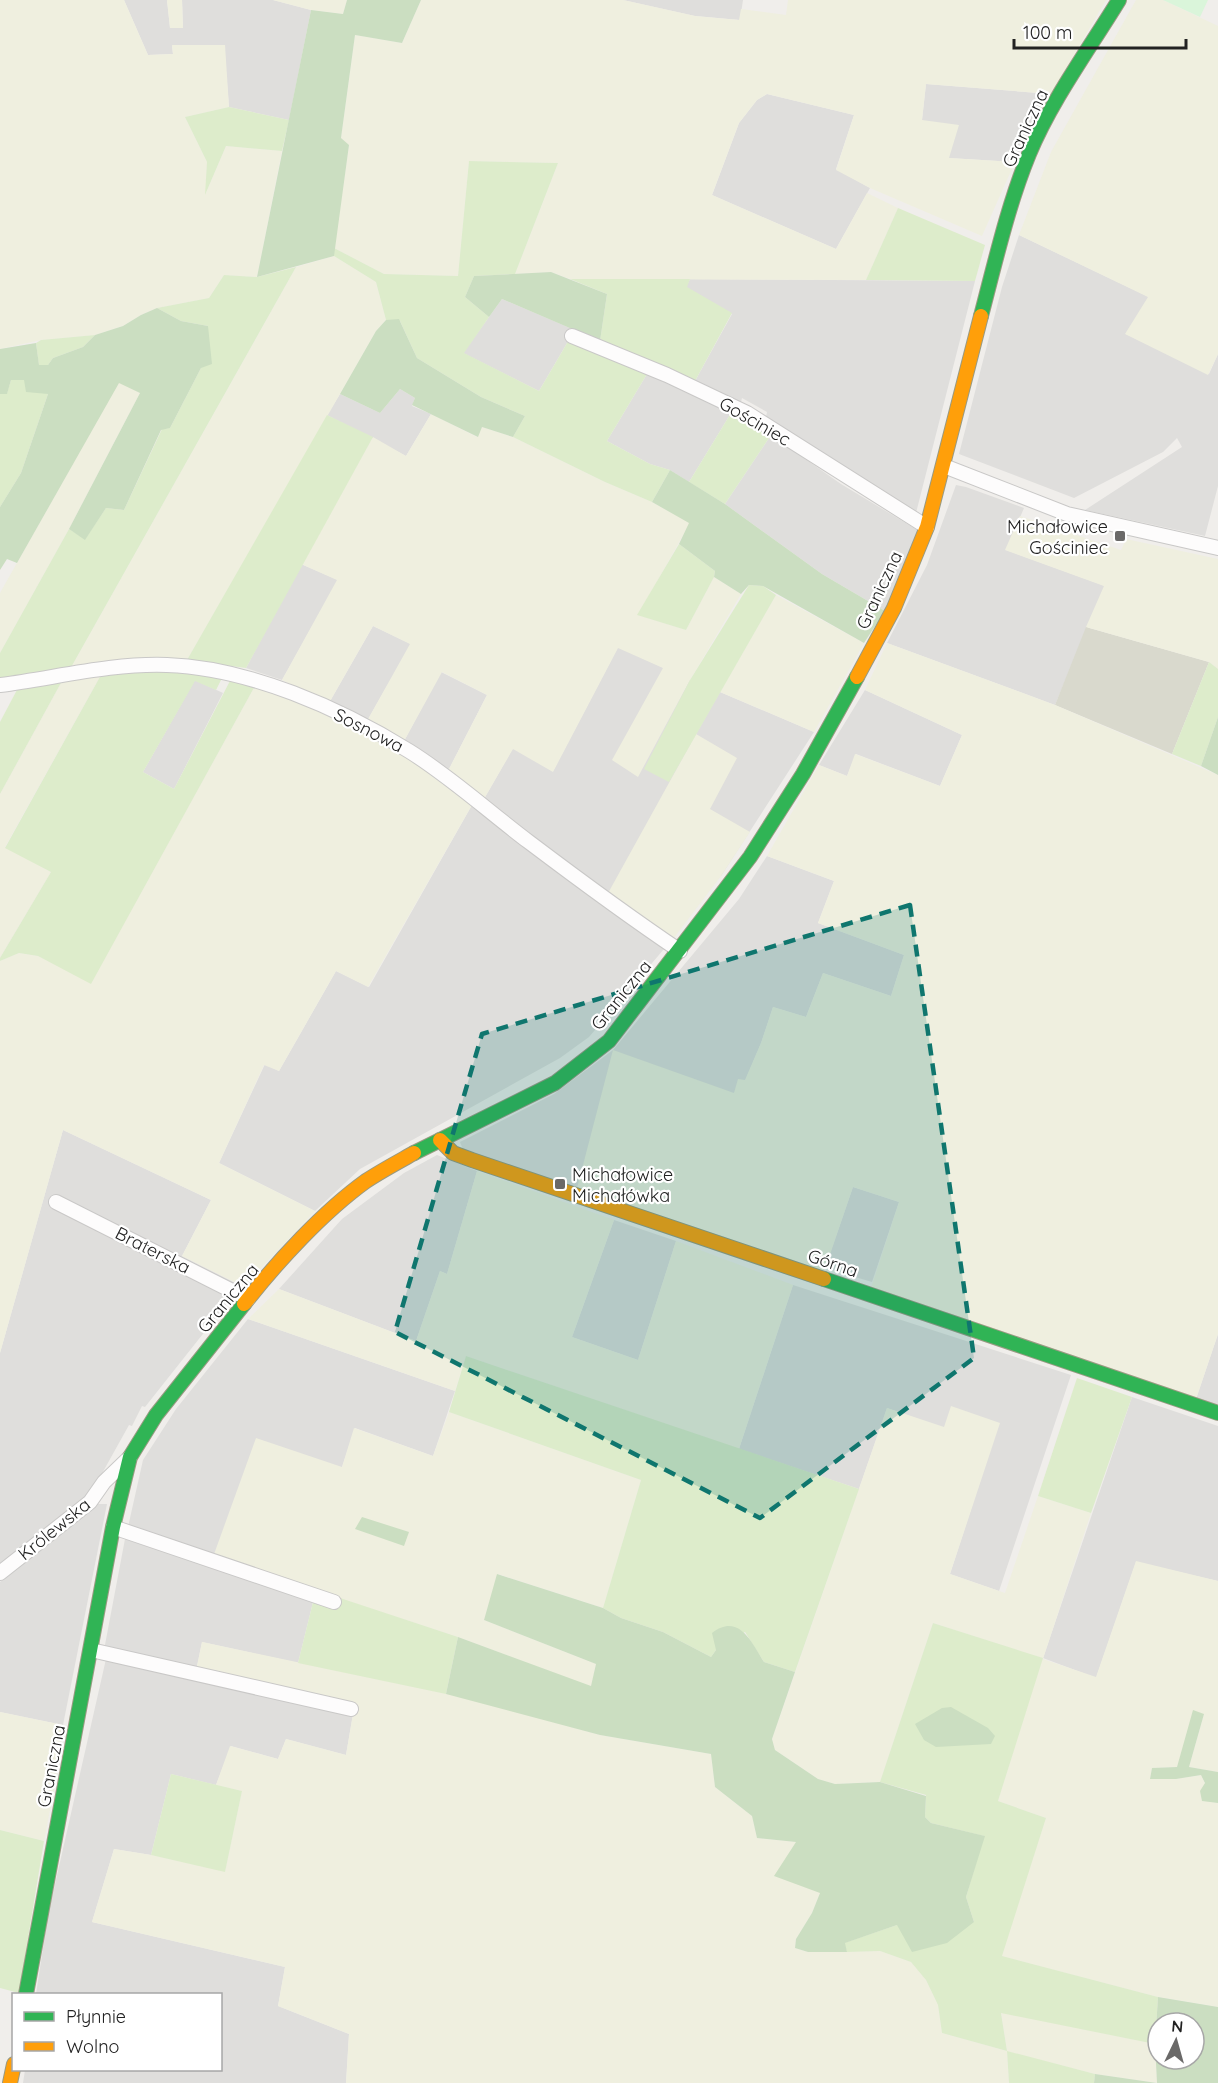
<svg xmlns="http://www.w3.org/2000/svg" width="1218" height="2083" viewBox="0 0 1218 2083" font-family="Quicksand,sans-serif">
	<rect width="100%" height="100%" fill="#f0eeeb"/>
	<g fill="#dfdedc">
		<path d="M124,0H167L170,28H183L182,0H273L311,10L289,120L229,107L224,45L172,46L173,54L148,55Z"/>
		<path d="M623,0H743L740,20L695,16Z"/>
		<path d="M926,84L1051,94L1031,128L1015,162L949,158L922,120Z"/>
		<path d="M767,94L854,115L836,169L870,188L836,249L712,195L739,123L757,100Z"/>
		<path d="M1019,235L1149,297L1126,334L1209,374L1218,354V486L1205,536L1085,510L1182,447L1177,438L1163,452L1074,498L959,454L1002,287Z"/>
		<path d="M690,279L975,281L916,513L766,417L767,412L742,398L741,402L695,381L732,314L686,287Z"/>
		<path d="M502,299L570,328L566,336L570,338L539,391L463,353Z"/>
		<path d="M647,374L693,392L731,413L689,482L670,470L650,464L607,441Z"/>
		<path d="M400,389L415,398L412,406L431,414L406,456L327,415L340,394L380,413Z"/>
		<path d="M771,435L841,484L919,531L885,611L822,574L725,504Z"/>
		<path d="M956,485L966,487L1024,508L1006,550L1105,586L1055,705L887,643L927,565Z"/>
		<path d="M301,564L338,580L282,680L246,668Z"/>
		<path d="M373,626L411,644L367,721L329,703Z"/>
		<path d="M618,647L690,680L669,781L720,692L814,732L721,876L607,895L484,799L513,748L553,771Z"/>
		<path d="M441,672L487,695L449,769L403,743Z"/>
		<path d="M195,680L223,693L174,789L143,772Z"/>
		<path d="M865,690L962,735L940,786L856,754L847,776L819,765Z"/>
		<path d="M472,805L573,883L664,949L589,1037L560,1058L360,1169L315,1211L219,1163L265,1064L279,1071L336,971L369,987Z"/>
		<path d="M767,856L834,881L818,923L904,955L891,996L823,973L806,1017L773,1007L761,1043L745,1081L734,1093L577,1188L464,1152L460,1142L554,1094L613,1050L739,899Z"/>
		<path d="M63,1130L211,1200L182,1256L240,1285L230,1295L225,1306L145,1407L142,1406L132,1426L129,1425L90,1495L0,1567V1353Z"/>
		<path d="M437,1155L477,1171L447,1274L440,1271L416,1341L279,1289L342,1219L404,1173Z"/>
		<path d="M853,1187L899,1202L872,1282L825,1268Z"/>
		<path d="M614,1220L676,1241L638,1360L572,1337Z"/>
		<path d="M793,1285L1071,1375L999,1591L950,1574L999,1423L944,1428L887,1408L859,1489L739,1449Z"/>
		<path d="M248,1319L455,1391L433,1456L355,1428L342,1467L213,1557L128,1527L143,1460L176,1409Z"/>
		<path d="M1218,1334V1406L1196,1399Z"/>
		<path d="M1132,1397L1218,1426V1581L1136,1562L1096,1678L1043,1658Z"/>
		<path d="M97,1504H107L63,1725L0,1712V1582Z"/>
		<path d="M125,1539L313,1602L298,1663L202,1642L196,1671L104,1650Z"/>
		<path d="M106,1659L353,1714L346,1755L286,1739L278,1759L231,1746L216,1785L171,1774L151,1855L114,1849L92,1922L285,1967L278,2006L349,2034L346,2083H23L25,2070H220V1994H36L48,1915Z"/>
	</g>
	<path fill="#d9d9cd" d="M1086,627L1209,662L1172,754L1055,705Z"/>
	<g fill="#efefdf">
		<path d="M0,0H124L148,55L173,54L172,45H225L229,107L185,117L207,162L206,193L226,146L282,151L257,277L224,275L209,298L157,308L141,315L123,326L95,335L41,340L0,349Z"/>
		<path d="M167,0H182L183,28H170Z"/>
		<path d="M273,0H347L343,14L311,10Z"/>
		<path d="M421,0H623L695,16L739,20L741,9L786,15L788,0H1106L1051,94L926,84L922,120L959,125L949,158L1015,162L982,236L870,188L836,170L854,115L767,94L757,100L739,123L712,195L836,249L867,193L898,208L866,280L570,279L551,272L515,274L558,163L469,161L458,276L384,274L334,248L349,146L341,138L355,35L402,43Z"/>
		<path d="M1136,0H1163L1218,26V354L1208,375L1125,334L1148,297L1019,235L1051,152Z"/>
		<path d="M334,256L376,282L386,320L376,331L340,394L187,660L163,658L110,662L69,671L296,267Z"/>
		<path d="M119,382L140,393L69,529L0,653V593Z"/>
		<path d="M431,414L477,437L482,427L513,437L605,482L652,502L690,523L638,615L686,630L714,577L741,594L690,680L638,777L612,760L663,668L618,648L553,772L513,749L484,799L449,769L487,695L442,672L403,743L367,721L410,644L373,626L329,703L282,680L337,580L301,564L373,437L406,456Z"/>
		<path d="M1020,516L1121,550L1126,539L1218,559V669L1209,662L1086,627L1104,586L1005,550Z"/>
		<path d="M776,595L864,643L814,732L720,692Z"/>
		<path d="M887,643L1055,705L1218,775V1334L1196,1399L871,1288L899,1202L853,1187L824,1272L577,1188L613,1050L734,1093L738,1079L745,1080L761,1043L773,1007L806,1017L823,973L891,996L904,955L818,923L834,881L767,856L819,765L847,776L855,754L940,786L962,735L865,690Z"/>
		<path d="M101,675L5,847L51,872L0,958V794L62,681Z"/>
		<path d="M256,684L314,707L403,753L472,805L368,987L336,971L279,1071L264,1065L219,1163L315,1211L244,1286L240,1285L182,1256L211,1200L63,1130L0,1353V961L19,953L38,956L91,983Z"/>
		<path d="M696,734L737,758L710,809L750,832L721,876L673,939L607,895Z"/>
		<path d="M477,1171L614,1220L572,1337L638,1360L676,1241L793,1285L739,1449L466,1356L455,1391L248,1319L279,1289L416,1341L440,1271L447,1274Z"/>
		<path d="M951,1406L1000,1423L950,1574L1005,1593L1038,1496L1091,1513L1043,1659L1096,1677L1136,1561L1218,1581V1772L1189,1767L1204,1714L1177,1767L1152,1768L1150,1778L1176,1779L1201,1775L1205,1783L1202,1800L1218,1803V2007L1158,1997L1001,1956L1046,1818L998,1801L1042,1658L933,1623L880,1782L835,1784L818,1779L775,1750L772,1739L887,1408L944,1427Z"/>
		<path d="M449,1412L641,1480L603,1608L498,1574L484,1620L596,1664L591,1687L458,1637L213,1557L256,1438L342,1467L354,1428L433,1456Z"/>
		<path d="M202,1642L476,1700L600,1735L711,1754L715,1787L752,1816L757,1838L796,1842L820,1893L812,1913L796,1939L795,1948L808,1952L880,1951L911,1962L926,1980L938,2005L942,2033L1007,2051L1001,2012L1155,2044L1157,2083L1095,2074L1007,2052L1009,2083H346L349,2034L278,2006L285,1967L92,1922L114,1849L151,1855L225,1871L242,1791L216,1785L230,1746L278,1759L286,1739L346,1755L353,1714L196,1671Z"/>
		<path d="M0,1712L63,1725L60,1759L44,1841L0,1830Z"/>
	</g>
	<g fill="#ddeccb">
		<path d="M229,107L289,120L282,151L226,146L205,195L207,162L185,117Z"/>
		<path d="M469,161L558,163L515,274L474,276L465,297L489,317L464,353L539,391L570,338L647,374L607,441L650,464L670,470L652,502L605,482L513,437L525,416L481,397L417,358L400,321L386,320L376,282L334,256V248L384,274L458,276Z"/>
		<path d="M898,208L985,245L975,281L866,280Z"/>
		<path d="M296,267L69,671L0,679V653L69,529L85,539L106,508L124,510L162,429L170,428L201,368L208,326L181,321L157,308L209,298L224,275L257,277Z"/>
		<path d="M570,279H690L687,287L732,313L695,381L600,341L607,294Z"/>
		<path d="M95,335L83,347L53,358L48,365L39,366L36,343L41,340Z"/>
		<path d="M11,380H25L48,394L21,473L0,507V394L7,393Z"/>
		<path d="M731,413L771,435L725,504L689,482Z"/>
		<path d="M327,415L373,437L246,668L187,660Z"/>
		<path d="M679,544L715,571L714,577L686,630L637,615Z"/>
		<path d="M749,585L763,586L776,595L669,782L644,769L690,680Z"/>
		<path d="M1209,662L1218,669V717L1201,766L1172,754Z"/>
		<path d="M127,670H160L223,676L216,690L195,681L143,772L174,789L232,677L256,684L91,984L38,956L19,953L0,961V958L51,872L5,848L101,675Z"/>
		<path d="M62,681L0,794V722L18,688Z"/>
		<path d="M466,1356L859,1489L795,1672L764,1662L745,1632L716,1650L711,1657L663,1632L621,1618L603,1608L641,1480L449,1412Z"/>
		<path d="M1077,1378L1132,1397L1091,1513L1038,1496Z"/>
		<path d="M337,1597L458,1637L446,1694L298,1663L313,1602L333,1609Z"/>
		<path d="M933,1623L1043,1658L998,1801L1046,1818L1002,1956L1158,1997L1155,2044L1001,2013L1007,2051L1095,2074L1094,2083H1009L1007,2051L942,2033L938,2005L926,1980L911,1962L880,1951L847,1952L844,1943L897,1925L974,1922L966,1897L984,1836L931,1823L925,1817L926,1795L880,1782Z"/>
		<path d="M171,1774L242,1791L225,1872L151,1855Z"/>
		<path d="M0,1830L44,1841L19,1993L0,1988Z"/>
	</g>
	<g fill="#cbdec1" fill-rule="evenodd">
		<path d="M347,0H421L402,43L355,35L341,138L349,145L334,256L257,277L311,10L343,14Z"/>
		<path d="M551,272L607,294L600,341L502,299L489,317L465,297L474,276Z"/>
		<path d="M157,308L181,321L208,326L212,364L201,368L170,428L161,430L124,510L106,508L85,540L69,529L140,393L119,383L17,563L7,559L0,570V507L21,473L48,394L26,392L24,380H11L7,394H0V349L36,343L39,365H48L53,358L83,347L95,335L123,326L141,315Z"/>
		<path d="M399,319L417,358L481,397L525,416L513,437L482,427L478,437L412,405L415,398L400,389L380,413L340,394L376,331L386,320Z"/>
		<path d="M670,470L725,504L822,574L885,611L864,643L763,586L749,585L741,594L714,577L715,571L679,544L689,523L652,502Z"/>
		<path d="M1218,717V775L1201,766Z"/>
		<path d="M362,1517L409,1532L404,1546L355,1529Z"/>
		<path d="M497,1574L603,1608L621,1618L663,1632L711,1657L716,1650L712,1633C739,1612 752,1643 764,1662L795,1672L772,1739L775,1750L818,1779L835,1784L880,1782L926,1796L925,1817L931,1823L985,1836L966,1897L974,1922L947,1943L912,1952L897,1925L845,1943L847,1952H808L795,1948L796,1939L812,1913L820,1893L774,1876L796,1842L757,1838L752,1816L715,1787L711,1754L600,1735L446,1694L458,1637L591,1686L596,1664L484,1620Z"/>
		<path d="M951,1707L988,1728L995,1736L991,1744L936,1747L924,1740L915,1724L942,1708Z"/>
		<path d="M1193,1710L1204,1714L1189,1767L1218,1772V1803L1202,1801L1200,1791L1205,1783L1201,1775L1176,1779H1150L1152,1768L1177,1767Z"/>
		<path d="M1158,1997L1218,2007V2083H1094L1095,2074L1157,2083L1155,2044ZM1158,2023H1194V2059H1158Z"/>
	</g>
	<path fill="#daf5da" d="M1163,0H1208L1200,17Z"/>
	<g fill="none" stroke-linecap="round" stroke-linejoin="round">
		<g stroke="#c9c8c7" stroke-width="16">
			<g id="street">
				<path d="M572,336L667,375L747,413L927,527"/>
				<path d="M944,466L1067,514L1218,548"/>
				<path d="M0,685C55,678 111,663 167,665C249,668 340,708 409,751C451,777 489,812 529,842C578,879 628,916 680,951"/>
				<path d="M56,1202L248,1299"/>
				<path d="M113,1527L334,1602"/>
				<path d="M0,1573L90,1502L104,1482L130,1457"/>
				<path d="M91,1650L351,1709"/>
			</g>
		</g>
		<g stroke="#999a82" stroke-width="16">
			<g id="fast">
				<path d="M981,316C995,263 1008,205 1029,154C1051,101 1089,49 1119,0"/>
				<path d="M414,1153L555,1083L609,1041L750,857L803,774L857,677"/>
				<path d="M824,1279L1218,1413"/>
				<path d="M26,1994L113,1527L130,1457L156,1415L244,1304"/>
			</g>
		</g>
		<g stroke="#999a82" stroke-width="16">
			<g id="slow">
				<path d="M857,677L894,608L927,527L981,316"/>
				<path d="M440,1140L453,1153L472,1160L824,1279"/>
				<path d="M244,1304C277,1262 323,1212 366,1181C381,1171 398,1162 414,1153"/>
				<path d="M10,2083L14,2064"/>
			</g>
		</g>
		<use href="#street" stroke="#fdfcfc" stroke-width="14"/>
		<use href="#fast" stroke="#30b455" stroke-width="14"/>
		<use href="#slow" stroke="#ff9f0a" stroke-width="14"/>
	</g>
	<path fill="#0f766e" fill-opacity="0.2" stroke="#0f766e" stroke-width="4.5" stroke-dasharray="12 8" stroke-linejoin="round" d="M910,905L974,1358L760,1518L395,1332L482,1034Z"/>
	<g fill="#6a6968" stroke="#fff" stroke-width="2">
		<rect x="1114" y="530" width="12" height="12" rx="3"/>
		<rect x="554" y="1178" width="12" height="12" rx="3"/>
	</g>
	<g text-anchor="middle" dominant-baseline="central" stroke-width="4.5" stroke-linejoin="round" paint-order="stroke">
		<g font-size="18" fill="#222" stroke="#fff">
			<text transform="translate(1025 128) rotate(-65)">Graniczna</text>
			<text transform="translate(755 421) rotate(30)">Gościniec</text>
			<text transform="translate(879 590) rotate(-65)">Graniczna</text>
			<text transform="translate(369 730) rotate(27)">Sosnowa</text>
			<text transform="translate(621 995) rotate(-51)">Graniczna</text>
			<text transform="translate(153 1250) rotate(27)">Braterska</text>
			<text transform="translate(833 1263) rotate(19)">Górna</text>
			<text transform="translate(228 1298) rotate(-50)">Graniczna</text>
			<text transform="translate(54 1529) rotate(-39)">Królewska</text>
			<text transform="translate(51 1766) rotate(-79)">Graniczna</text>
		</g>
		<g font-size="18" fill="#222" stroke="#fff" text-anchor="end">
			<text x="1108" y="526">Michałowice<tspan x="1108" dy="21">Gościniec</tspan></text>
			<text x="572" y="1174" text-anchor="start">Michałowice<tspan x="572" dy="21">Michałówka</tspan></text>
		</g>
	</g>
	<rect x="12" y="1993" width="210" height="78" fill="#ffffff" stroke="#a7a7a7" stroke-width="1.5"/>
	<rect x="24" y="2012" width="30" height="9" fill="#30b455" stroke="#a7a7a7" stroke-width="1.5"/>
	<text x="66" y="2023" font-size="18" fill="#222222">Płynnie</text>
	<rect x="24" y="2042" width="30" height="9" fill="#ff9f0a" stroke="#a7a7a7" stroke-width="1.5"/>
	<text x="66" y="2053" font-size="18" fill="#222222">Wolno</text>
	<g transform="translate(1176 2041) rotate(5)"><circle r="28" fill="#ffffff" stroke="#a7a7a7" stroke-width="1.5"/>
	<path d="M0-4.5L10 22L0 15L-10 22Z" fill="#6a6968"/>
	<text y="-9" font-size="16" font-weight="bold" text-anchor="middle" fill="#222222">N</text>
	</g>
	<path d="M1014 39v9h172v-9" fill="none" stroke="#222222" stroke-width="3"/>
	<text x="1023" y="39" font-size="18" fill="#222222" stroke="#ffffff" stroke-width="4.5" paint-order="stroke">100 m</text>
</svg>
